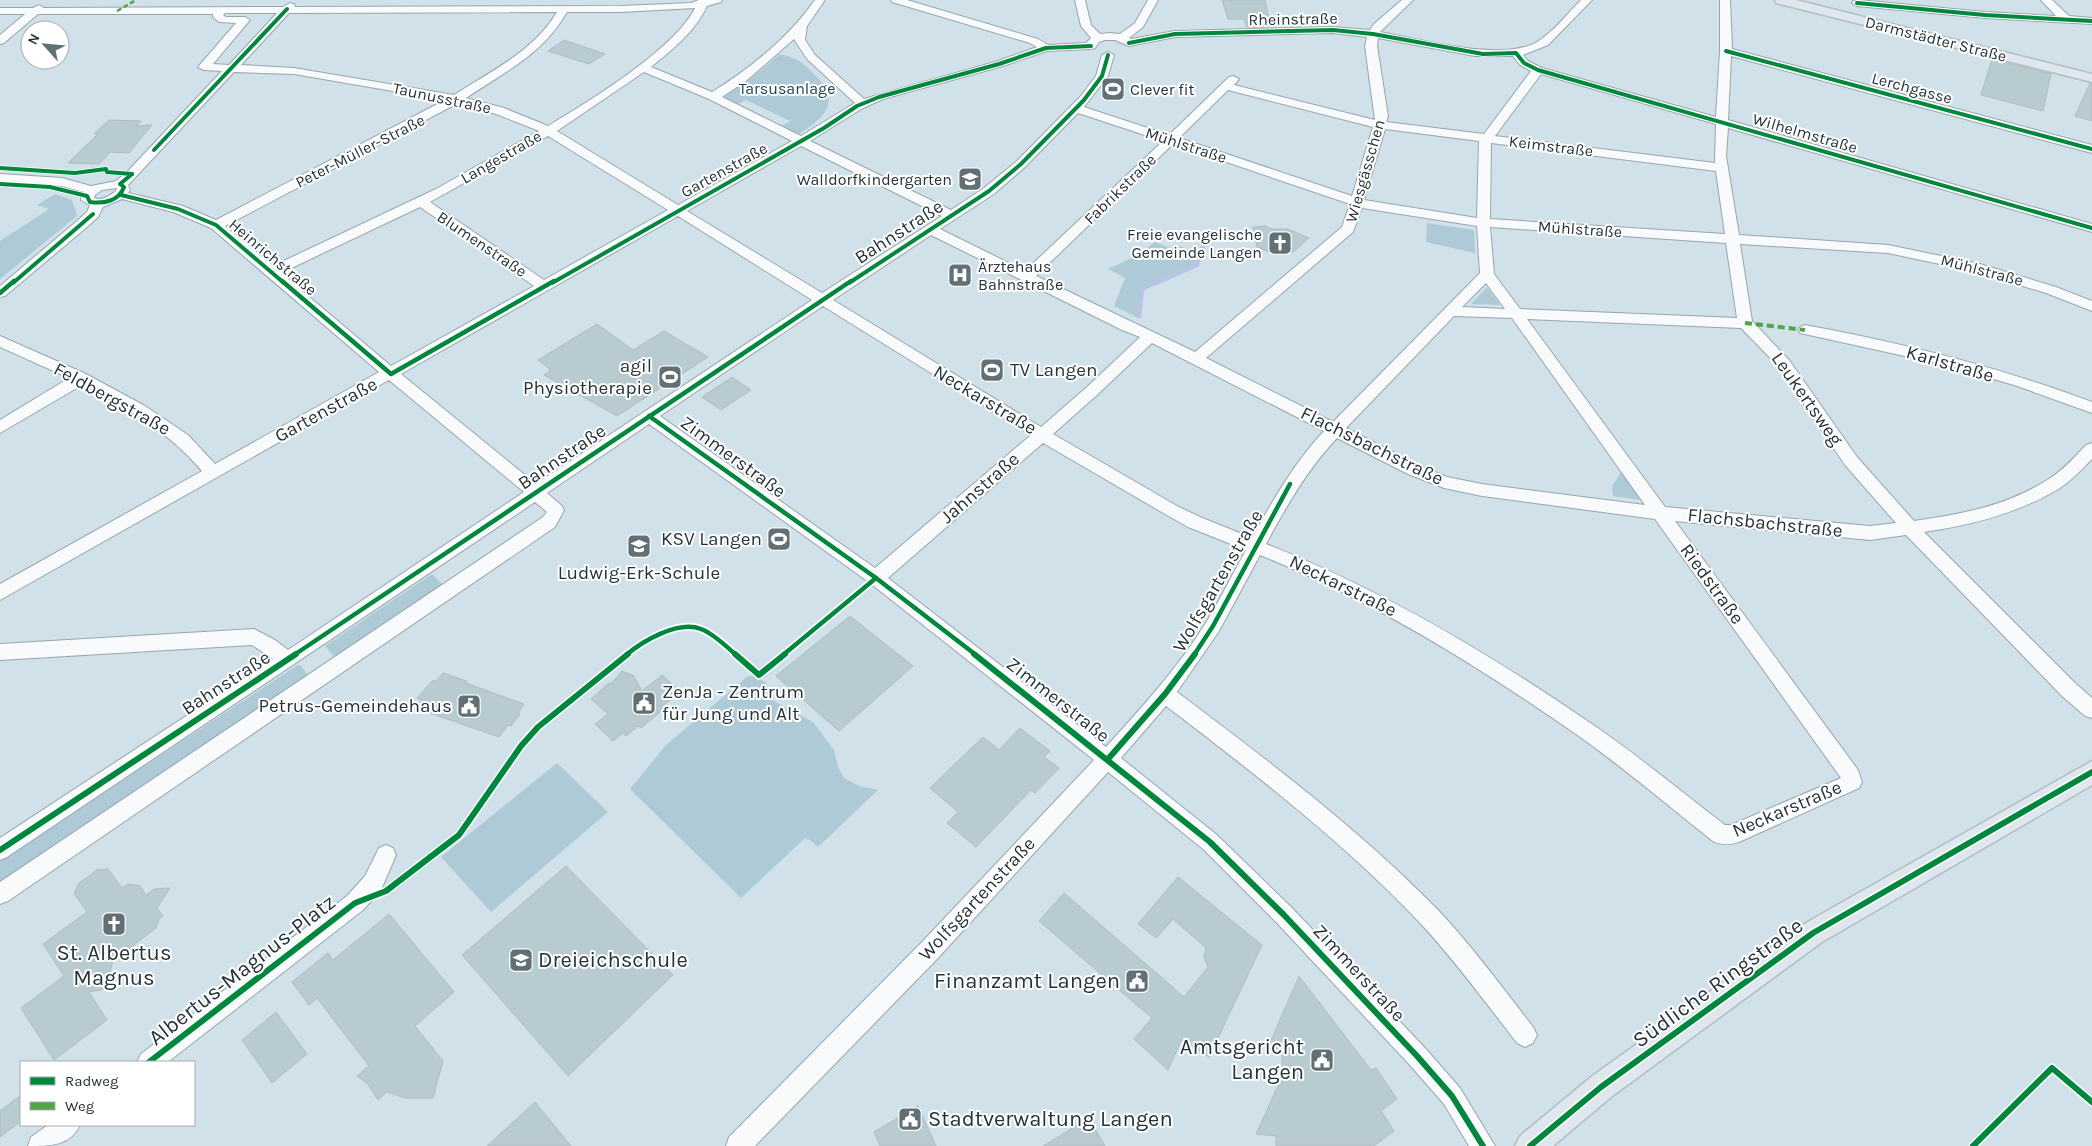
<svg xmlns="http://www.w3.org/2000/svg" width="2092" height="1146" viewBox="0 0 2092 1146" font-family="Karla,sans-serif">
	<rect width="100%" height="100%" fill="#d0e1ea"/>
	<g fill="#aecad7">
		<path d="M780,54C800,59 802,62 816,76C842,102 824,118 799,134L782,126L790,121L746,100L738,104L722,97L748,81Z"/>
		<path d="M55,194L72,200L77,216L0,279V241L49,209L37,205Z"/>
		<path d="M1427,223L1474,230L1475,253L1426,242Z"/>
		<path d="M1155,242L1175,250L1180,246L1199,254L1195,264L1141,288L1138,318L1114,306L1125,278L1108,269L1138,255Z"/>
		<path d="M1487,287L1500,305L1471,304Z"/>
		<path d="M1625,466L1647,501L1613,496L1612,486Z"/>
		<path d="M432,574L443,585L335,658L325,646Z"/>
		<path d="M300,665L308,675L0,884V861L296,666Z"/>
		<path d="M754,675L766,683L770,699L813,722L834,750L838,767L844,778L859,786L878,790L818,847L810,840L805,838L741,898L630,789L666,745L748,676Z"/>
		<path d="M557,763L608,812L491,912L441,857Z"/>
	</g>
	<g fill="none" stroke-linecap="round" stroke-linejoin="round">
		<path stroke="#b7c4e4" stroke-width="4" d="M1157,283L1197,265L1203,246"/>
		<path stroke="#b7c4e4" stroke-width="4.5" d="M1139,316L1142,289L1159,281"/>
	</g>
	<g fill="#b8cbd1" stroke="#aebdc1">
		<path d="M1222,0H1265L1269,19H1265L1268,27H1247L1244,19H1228Z"/>
		<path d="M564,40L605,54L589,64L548,51Z"/>
		<path d="M1992,59L2051,74L2043,111L1981,95Z"/>
		<path d="M2090,83L2092,84V121L2075,116Z"/>
		<path d="M109,120L141,121L136,126L152,125L129,153L110,152L99,164L68,163L98,134H94Z"/>
		<path d="M1266,226L1271,229H1288L1309,238L1293,252H1269L1257,247L1253,227Z"/>
		<path d="M597,324L633,350L664,331L708,357L617,416L544,375L551,370L538,360Z"/>
		<path d="M732,377L751,390L721,410L702,397Z"/>
		<path d="M850,616L913,666L839,731L776,676Z"/>
		<path d="M622,671L634,676L642,691L662,675L681,692L661,707L664,709L641,728L638,726L626,736L623,733L613,741L595,724L608,714L591,699L609,683L611,684Z"/>
		<path d="M443,673L467,681L466,683L524,704L518,713L520,714L511,726L508,725L499,737L415,708L422,700L417,698L433,680L436,681Z"/>
		<path d="M1020,728L1050,751L1044,757L1059,768L1035,793L1031,790L976,847L947,823L958,812L930,788L983,737L999,750Z"/>
		<path d="M566,866L673,975L568,1076L462,955Z"/>
		<path d="M108,869L122,888L128,884L140,886L146,895L154,889L170,888L157,908L163,916L159,919L156,928L113,961L105,989L89,992L107,1020L54,1060L21,1008L64,976L43,944L87,912L74,894L79,883L97,870Z"/>
		<path d="M1178,877L1262,945L1209,1057L1181,1041L1168,1070L1134,1039L1152,1018L1039,921L1064,893L1184,997L1208,967L1204,957L1206,948L1173,919L1156,938L1138,924Z"/>
		<path d="M389,914L454,992L415,1026L443,1061L433,1098H405L387,1092L378,1100L367,1083L357,1076L369,1066L317,998L309,1005L292,982L328,953L333,960Z"/>
		<path d="M1299,976L1371,1070L1376,1068L1397,1099L1381,1111L1394,1131L1374,1146H1276V1136L1256,1134L1282,1077V1051L1269,1045Z"/>
		<path d="M276,1012L307,1054L272,1083L242,1040Z"/>
		<path d="M21,1095V1121L0,1137V1111Z"/>
		<path d="M535,1102L571,1146H487Z"/>
		<path d="M918,1106L936,1146H880L874,1132Z"/>
		<path d="M1089,1118L1105,1146H1043Z"/>
	</g>
	<g fill="none" stroke-linecap="round" stroke-linejoin="round">
		<g stroke="#98a6ac" stroke-width="2">
			<g id="minor">
				<path d="M699,0H722L721,2L707,6C695,32 673,49 651,67L712,92C751,68 788,38 815,0H825L807,26L805,40L815,55L864,99L995,62L1037,47L1030,43L892,2L891,0H907L1038,39L1048,45L1086,43L1091,38L1081,26L1075,0H1085L1091,25L1100,34L1110,33L1120,34L1135,23L1148,0H1158L1143,27L1129,38L1131,39L1175,31L1333,27L1370,30L1374,24L1402,0H1413L1380,32C1419,39 1507,64 1540,40C1555,30 1568,13 1581,0H1592L1548,45L1523,55L1528,61L1542,68L1716,117L1720,51V0H1730L1732,49L2092,145V153L1731,56L1728,120L2092,224V232L1728,128L1726,156L1739,235L1888,245L1980,264L2056,287L2092,301V311L2046,293L1973,271L1888,253L1740,244L1752,321L1789,360L1857,457L1914,521C1963,514 2006,506 2049,479C2063,470 2075,457 2086,445L2092,443V459C2082,469 2072,480 2060,488C2019,513 1972,525 1924,532L2076,684L2092,698V718L2085,716L2062,696L1906,535L1870,540L1675,521L1858,770L1862,782L1859,788L1739,842C1730,845 1723,845 1714,842C1667,805 1622,766 1573,732C1475,664 1371,600 1260,555L1219,631L1177,692C1267,760 1358,828 1437,909C1472,946 1502,987 1533,1027L1537,1035L1533,1043L1525,1047L1517,1043C1486,1003 1456,962 1422,925C1345,843 1255,774 1166,706L1121,758L1217,835L1292,908L1425,1048L1460,1088L1495,1146H1469L1444,1104L1409,1064L1276,922L1203,849L1108,772L938,958L755,1146H726L729,1137L922,942L1094,760L870,583L649,424L547,493L562,506L564,510L555,527L8,901L0,904V882L543,517L547,512L535,502L7,857L0,860V838L273,659L252,645L0,660V644L254,629L275,640L288,650L524,492L389,380L0,600V584L202,471C168,431 128,408 82,385L0,433V420L69,378L0,347V336L86,374L145,406L188,435L215,464L379,372L211,228L173,212L122,199L103,207L98,217L87,227L5,296L0,297V286L77,221L87,212L90,205L81,200V196L84,192L62,186L0,182V174L62,178L91,186L116,181L128,171L222,71L204,70L198,67L236,23L219,22L213,17V14H38L4,43L0,44V35L25,14H0V8H33L39,5L44,8L283,7L290,3L294,4L295,7L621,6L691,3ZM695,8C675,49 588,102 548,126L504,108L466,98C505,72 543,54 567,12H621ZM557,12C534,51 491,71 454,95L294,68L241,65L289,13ZM225,13H277L229,65L213,64L250,20L245,17H226L223,15ZM1333,33L1367,37L1365,46L1375,120L1234,85L1239,79L1233,76L1229,77L1169,135L1084,107L1108,76L1114,55L1108,52L1102,55L1096,76L1080,97L1017,161L984,188L951,210L810,141L861,109L883,99L1003,66L1047,51L1091,49L1095,48L1099,42L1105,40H1115L1129,46L1175,37ZM1378,38L1475,56H1513L1520,65L1531,71L1484,134L1386,122L1388,116L1377,46ZM794,39L807,59L855,103L801,136L722,97L746,81ZM234,72L294,74L445,100L216,220L183,206L128,193L130,190L128,185ZM644,72L709,99L792,141L678,205L557,131ZM1541,74L1716,124L1715,163L1495,136ZM1228,90L1373,127L1352,196L1179,138ZM458,103L496,114L539,131L436,189L273,266L225,226ZM1078,113L1163,141L1025,271L940,229L994,194L1025,167ZM1385,129L1479,141L1477,218L1364,200ZM548,136L668,210L544,280L430,202ZM1491,143L1716,171L1725,234L1490,219ZM1173,144L1350,204L1342,227L1195,352L1036,276ZM801,146L942,216L822,293L687,211ZM117,188L116,191C109,196 102,201 94,198L95,195L102,190ZM420,207L534,286L391,366L281,273ZM1362,208L1477,226L1480,273L1333,422L1206,358L1353,232ZM678,216L812,300L536,484L401,374ZM1490,227L1726,243L1737,318L1520,309L1494,274ZM931,235L1122,330L1140,337L1087,387L1041,427L833,300ZM1486,283L1505,309L1462,307ZM823,306L1031,435L875,568L660,416ZM1454,316L1512,318L1645,505L1482,484L1447,477L1420,466L1346,428ZM1527,319L1741,328L1779,367L1845,465L1896,523L1870,526L1665,507ZM1152,343L1324,431C1294,463 1273,500 1252,538L1200,517L1177,506L1053,434L1097,395ZM1337,438L1408,474L1444,488L1482,496L1655,519L1841,778L1731,825H1725C1679,790 1634,752 1586,720C1485,651 1380,589 1266,544C1287,505 1307,470 1337,438ZM1043,443L1165,514L1188,527L1246,550C1233,573 1221,598 1207,621C1179,667 1142,707 1106,747L888,578Z"/>
				<path d="M1859,0L1985,12L2056,16L2041,0H2052L2069,16L2092,18V24L1985,18L1857,6L1852,3L1853,1Z"/>
				<path d="M1805,325C1903,343 1999,367 2092,402V413L2017,386L1950,366L1800,333L1798,330L1800,327Z"/>
				<path d="M386,845L393,848L396,855L381,890L363,910L168,1062H137L141,1054L347,896L365,876L379,848Z"/>
				<path d="M48,1125H80C70,1146 50,1146 28,1146L31,1137Z"/>
			</g>
		</g>
		<g stroke="#b3bdc1" stroke-width="3">
			<g id="major">
				<path d="M1775,0H1796L2092,74V82L1776,3Z"/>
				<path d="M2092,761V785L1822,942L1611,1097L1553,1146H1515L1520,1136L1591,1077L1804,924Z"/>
			</g>
		</g>
		<use href="#minor" fill="#f8fafc" fill-rule="evenodd"/>
		<use href="#major" fill="#dee7ee" fill-rule="evenodd"/>
		<path stroke="#50a545" stroke-width="2.5" stroke-dasharray="5 2.5" stroke-linecap="butt" d="M117,11L136,0"/>
		<path stroke="#50a545" stroke-width="4" stroke-dasharray="7 4" stroke-linecap="butt" d="M1745,323L1805,330"/>
		<g stroke="#fff" stroke-width="5.5">
			<g id="cycleway-far2">
				<path d="M1857,3L1985,15L2092,21"/>
				<path d="M1129,43L1175,34L1333,30L1373,34L1483,54L1516,53L1524,63L1538,70L2092,228"/>
				<path d="M1726,51L2092,149"/>
				<path d="M154,150L287,9"/>
				<path d="M0,168L75,173L106,169L107,172L132,174"/>
				<path d="M0,184L50,187L87,196L90,202C104,204 119,201 124,187L120,184L132,174"/>
				<path d="M121,195L178,209L216,225L284,283"/>
				<path d="M13,283L93,214"/>
				<path d="M552,283L824,128L857,106L879,97L999,64L1046,48L1091,46"/>
				<path d="M849,283L989,191L1021,164L1084,100L1102,76L1108,55"/>
			</g>
		</g>
		<g stroke="#fff" stroke-width="8">
			<g id="cycleway-far1">
				<path d="M282,281L391,374L554,281"/>
				<path d="M0,293L14,281"/>
				<path d="M649,416L876,578L976,655"/>
				<path d="M294,655L851,281"/>
				<path d="M626,655C643,641 678,620 701,629C714,634 726,646 736,655"/>
				<path d="M783,655L876,578"/>
				<path d="M1194,655L1213,626L1290,484"/>
			</g>
		</g>
		<g stroke="#fff" stroke-width="9">
			<g id="cycleway">
				<path d="M735,654L759,675L785,654"/>
				<path d="M974,654L1210,842L1284,915L1417,1056L1452,1096L1483,1146"/>
				<path d="M1108,759L1165,694L1195,654"/>
				<path d="M0,850L296,654"/>
				<path d="M149,1062L355,903L386,891L459,835L521,746L538,727L628,654"/>
				<path d="M1530,1146L1601,1087L1813,933L2092,772"/>
				<path d="M1973,1146L2052,1068L2092,1102"/>
			</g>
		</g>
		<use href="#cycleway-far2" stroke="#00873e" stroke-width="4"/>
		<use href="#cycleway-far1" stroke="#00873e" stroke-width="4.5"/>
		<use href="#cycleway" stroke="#00873e" stroke-width="6"/>
	</g>
	<defs>
		<g id="stadium-square" transform="scale(1.25)"><rect x="-9" y="-9" width="18" height="18" rx="4" fill="#627076" stroke="#fff"/><path d="M0-5a6.5 5 0 1 0 0 10a6.5 5 0 1 0 0-10ZM-3.5-1.8h7v3.6h-7Z" fill="#fff"/></g>
		<g id="school-square" transform="scale(1.25)"><rect x="-9" y="-9" width="18" height="18" rx="4" fill="#627076" stroke="#fff"/><path d="M0-5L7-2L0 1L-7-2ZM-4 1L0 2.5L4 1V4Q0 6-4 4Z" fill="#fff"/></g>
		<g id="church-square" transform="scale(1.25)"><rect x="-9" y="-9" width="18" height="18" rx="4" fill="#627076" stroke="#fff"/><path d="M-1.2-6h2.4v3.5h3.3v2.4h-3.3V6h-2.4V-.1h-3.3v-2.4h3.3Z" fill="#fff"/></g>
		<g id="hospital-square" transform="scale(1.25)"><rect x="-9" y="-9" width="18" height="18" rx="4" fill="#627076" stroke="#fff"/><path d="M-5-5h3v3.5h4V-5h3V5h-3V1.5h-4V5h-3Z" fill="#fff"/></g>
		<g id="civic-square" transform="scale(1.25)"><rect x="-9" y="-9" width="18" height="18" rx="4" fill="#627076" stroke="#fff"/><path d="M-.6-6.5H3V-4.5H.6V-3L4-1V1h2V6H-6V1h2V-1L-.6-3ZM-1.2 2.5V6h2.4V2.5Z" fill="#fff"/></g>
	</defs>
	<g fill-rule="evenodd">
		<use href="#stadium-square" x="1113" y="89"/>
		<use href="#school-square" x="970" y="179"/>
		<use href="#church-square" x="1280" y="243"/>
		<use href="#hospital-square" x="960" y="275"/>
		<use href="#stadium-square" x="992" y="370"/>
		<use href="#stadium-square" x="670" y="377"/>
		<use href="#stadium-square" x="779" y="539"/>
		<use href="#school-square" x="639" y="546"/>
		<use href="#civic-square" x="644" y="703"/>
		<use href="#civic-square" x="469" y="706"/>
		<use href="#church-square" x="114" y="924"/>
		<use href="#school-square" x="521" y="960"/>
		<use href="#civic-square" x="1137" y="981"/>
		<use href="#civic-square" x="1322" y="1060"/>
		<use href="#civic-square" x="910" y="1119"/>
	</g>
	<g text-anchor="middle" dominant-baseline="central" stroke-width="4" stroke-linejoin="round" paint-order="stroke">
		<g font-size="16" fill="#263338" stroke="#fff">
			<text transform="translate(1293 19) rotate(-1)">Rheinstraße</text>
			<text transform="translate(1936 39) rotate(14)">Darmstädter Straße</text>
			<text transform="translate(1912 88) rotate(15)">Lerchgasse</text>
			<text transform="translate(442 98) rotate(12)">Taunusstraße</text>
			<text transform="translate(1805 133) rotate(16)">Wilhelmstraße</text>
			<text transform="translate(1186 145) rotate(18)">Mühlstraße</text>
			<text transform="translate(1551 146) rotate(7)">Keimstraße</text>
			<text transform="translate(360 151) rotate(-27)">Peter-Müller-Straße</text>
			<text transform="translate(501 157) rotate(-30)">Langestraße</text>
			<text transform="translate(724 170) rotate(-29)">Gartenstraße</text>
			<text transform="translate(1365 171) rotate(-74)">Wiesgässchen</text>
			<text transform="translate(1120 189) rotate(-44)">Fabrikstraße</text>
			<text transform="translate(1580 229) rotate(4)">Mühlstraße</text>
			<text transform="translate(482 244) rotate(34)">Blumenstraße</text>
			<text transform="translate(273 257) rotate(40)">Heinrichstraße</text>
			<text transform="translate(1982 270) rotate(15)">Mühlstraße</text>
		</g>
		<g font-size="16" fill="#194354" stroke="#fff">
			<text x="787" y="88">Tarsusanlage</text>
		</g>
		<g font-size="16" fill="#263338" stroke="#fff" text-anchor="start">
			<text x="1130" y="89">Clever fit</text>
			<text x="952" y="179" text-anchor="end">Walldorfkindergarten</text>
			<text x="1262" y="234" text-anchor="end">Freie evangelische<tspan x="1262" dy="18">Gemeinde Langen</tspan></text>
			<text x="978" y="266">Ärztehaus<tspan x="978" dy="18">Bahnstraße</tspan></text>
		</g>
		<g font-size="19" fill="#263338" stroke="#fff">
			<text transform="translate(899 232) rotate(-33)">Bahnstraße</text>
			<text transform="translate(1950 364) rotate(16)">Karlstraße</text>
			<text transform="translate(112 399) rotate(29)">Feldbergstraße</text>
			<text transform="translate(1807 399) rotate(55)">Leukertsweg</text>
			<text transform="translate(985 400) rotate(31)">Neckarstraße</text>
			<text transform="translate(326 410) rotate(-29)">Gartenstraße</text>
			<text transform="translate(1372 446) rotate(26)">Flachsbachstraße</text>
			<text transform="translate(562 457) rotate(-34)">Bahnstraße</text>
			<text transform="translate(733 457) rotate(36)">Zimmerstraße</text>
			<text transform="translate(980 488) rotate(-41)">Jahnstraße</text>
			<text transform="translate(1765 523) rotate(6)">Flachsbachstraße</text>
			<text transform="translate(1218 581) rotate(-60)">Wolfsgartenstraße</text>
			<text transform="translate(1712 584) rotate(54)">Riedstraße</text>
			<text transform="translate(1343 586) rotate(26)">Neckarstraße</text>
			<text transform="translate(226 683) rotate(-33)">Bahnstraße</text>
			<text transform="translate(1058 700) rotate(38)">Zimmerstraße</text>
			<text transform="translate(1787 809) rotate(-23)">Neckarstraße</text>
			<text transform="translate(977 899) rotate(-47)">Wolfsgartenstraße</text>
			<text transform="translate(1359 973) rotate(47)">Zimmerstraße</text>
		</g>
		<g font-size="19" fill="#263338" stroke="#fff" text-anchor="end">
			<text x="652" y="366">agil<tspan x="652" dy="22">Physiotherapie</tspan></text>
			<text x="1010" y="370" text-anchor="start">TV Langen</text>
			<text x="762" y="539">KSV Langen</text>
			<text x="639" y="573" text-anchor="middle">Ludwig-Erk-Schule</text>
			<text x="662" y="692" text-anchor="start">ZenJa - Zentrum<tspan x="662" dy="22">für Jung und Alt</tspan></text>
			<text x="452" y="706">Petrus-Gemeindehaus</text>
		</g>
		<g font-size="22" fill="#263338" stroke="#fff" text-anchor="start">
			<text x="114" y="953" text-anchor="middle">St. Albertus<tspan x="114" dy="25">Magnus</tspan></text>
			<text x="538" y="960">Dreieichschule</text>
			<text x="1120" y="981" text-anchor="end">Finanzamt Langen</text>
			<text x="1304" y="1047" text-anchor="end">Amtsgericht<tspan x="1304" dy="25">Langen</tspan></text>
			<text x="928" y="1119">Stadtverwaltung Langen</text>
		</g>
		<g font-size="22" fill="#263338" stroke="#fff">
			<text transform="translate(242 970) rotate(-38)">Albertus-Magnus-Platz</text>
			<text transform="translate(1718 983) rotate(-36)">Südliche Ringstraße</text>
		</g>
	</g>
	<rect x="20" y="1061" width="175" height="65" fill="#ffffff" stroke="#a8adaf"/>
	<rect x="30" y="1077" width="25" height="8" fill="#00873e" stroke="#a8adaf"/>
	<text x="65" y="1086" font-size="15" fill="#263338">Radweg</text>
	<rect x="30" y="1102" width="25" height="8" fill="#50a545" stroke="#a8adaf"/>
	<text x="65" y="1111" font-size="15" fill="#263338">Weg</text>
	<g transform="translate(45 45) rotate(297)"><circle r="24" fill="#ffffff" stroke="#a8adaf"/>
	<path d="M0-4L9 19L0 12L-9 19Z" fill="#627076"/>
	<text y="-8" font-size="14" font-weight="bold" text-anchor="middle" fill="#263338">N</text>
	</g>
</svg>
